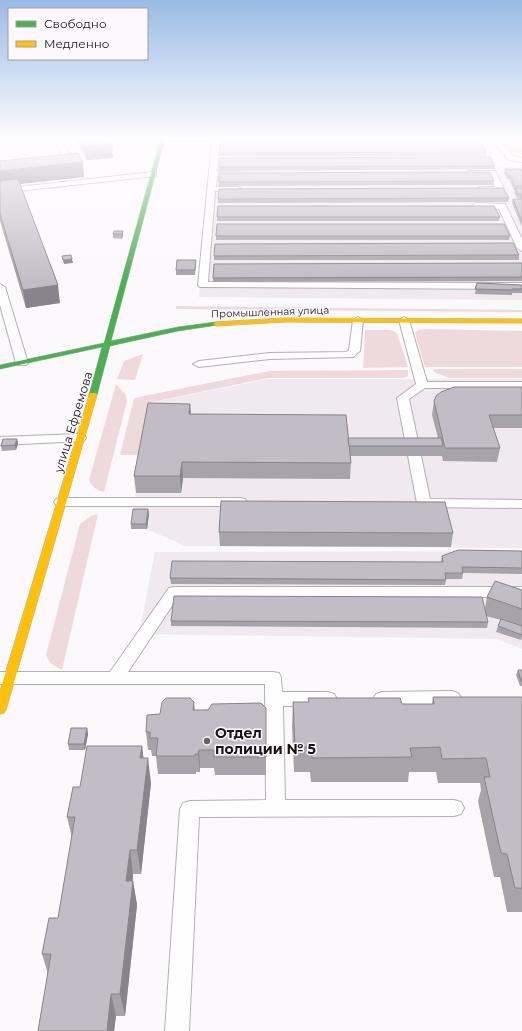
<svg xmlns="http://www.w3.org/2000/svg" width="522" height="1031" viewBox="0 0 522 1031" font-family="Montserrat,sans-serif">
	<rect width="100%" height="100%" fill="#fcf9fc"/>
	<g fill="#f0e9f0">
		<path d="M214,138H482L498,166L522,167V300L199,297L206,191Z"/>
		<path d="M268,379H522V548L185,546L147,529H131L134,502L153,402Z"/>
		<path d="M522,551V649L496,639L139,634L155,552Z"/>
	</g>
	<g fill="#eedadd">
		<path d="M500,138H522V154L512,152Z"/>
		<path d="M176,306L522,310V312L176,309Z"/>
		<path d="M427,329L522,331V367H425L415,333L418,330Z"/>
		<path d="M365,330H390L397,333L408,367L363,368Z"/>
		<path d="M143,354L135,380L117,379L124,361Z"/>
		<path d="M433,369H522V378H449L434,372Z"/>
		<path d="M408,370V376L402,378H268L152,402L142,455H120L134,398L269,371Z"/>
		<path d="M116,384L125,394L127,401L104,492C97,491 92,487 89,480Z"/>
		<path d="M98,514L62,670L50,663L46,655L80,524L91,516Z"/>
	</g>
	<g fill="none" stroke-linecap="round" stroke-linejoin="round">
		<g stroke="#b2b0b2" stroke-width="2">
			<g id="lane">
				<path d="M54,138H61L72,160L71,162H65Z"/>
				<path d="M159,138H220L217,172H238L242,174L238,176H217L216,187H238L242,189L238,191H215L208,282L522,283V289L200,287L198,285L212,141H159Z"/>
				<path d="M490,138H497L513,156L522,158V162L508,160Z"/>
				<path d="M468,171H495L504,189L500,191H479V187H495L489,175H471L467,173Z"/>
				<path d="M153,172H156V176L0,193V189Z"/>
				<path d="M476,203L505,204L522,239V251L517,248L499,209L473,208L472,206Z"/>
				<path d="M0,284L5,287L28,363L26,365H18L16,363L0,305Z"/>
				<path d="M358,317L363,320L360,351L353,357L270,359L199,367L193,364L199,361L270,353L346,352L349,350L353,320Z"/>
				<path d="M404,317L409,320L427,382H522V388H425L409,399L430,499L522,500V508L424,507L419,506L417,503L397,398L416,384L399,320Z"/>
				<path d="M80,434L84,435L86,438L84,441L0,445V437Z"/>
				<path d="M61,498H240L245,499L247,502L245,505L240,506H61L56,505L54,502L56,499Z"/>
				<path d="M174,587H522V597H178L128,672H273L279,673L281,678L282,692H328L334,694L337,699L334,704L328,706H283L285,800H454L461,802L464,808L461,814L454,816L199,817L189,1031H165L180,809L183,803L190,801L266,800L265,684H0V672H110L169,588Z"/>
				<path d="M452,691L458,693L461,698L458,703L452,705L382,706L376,704L373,699L376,694L382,692Z"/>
			</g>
		</g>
		<g stroke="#b2b0b2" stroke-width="1">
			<path id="fast" d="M161,138H165L111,341L178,327L216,322L219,324L218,325L178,331L110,346L97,395L93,397L89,395L102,347L0,369V365L104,343Z"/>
		</g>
		<g stroke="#b2b0b2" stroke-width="1">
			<g id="slow">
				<path d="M285,318L522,319V323L285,322L216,326L213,324L216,322Z"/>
				<path d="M90,393H96L97,395L6,710L4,713L0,714V691Z"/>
			</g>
		</g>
		<use href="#lane" fill="#fffeff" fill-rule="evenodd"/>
		<use href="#fast" fill="#4caf50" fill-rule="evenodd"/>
		<use href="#slow" fill="#ffc107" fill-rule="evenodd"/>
	</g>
	<g fill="#a6a3aa">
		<path d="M75,138H108L112,143L113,158L87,160Z"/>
		<path d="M220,138H482V140H477V142H220Z"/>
		<path d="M486,152V156H219V153Z"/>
		<path d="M220,158L495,166V169L219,171Z"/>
		<path d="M0,161L84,177L20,184L60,303L26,308L0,221Z"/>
		<path d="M505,169L522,171V227L512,203L513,199H519L520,198H517L514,192L515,190H514L509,179H507L504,173Z"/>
		<path d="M219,173L494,181V185L219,186Z"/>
		<path d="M509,198L508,202L218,203V199Z"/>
		<path d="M217,217H500L499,221H217Z"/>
		<path d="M123,231V235L122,239L113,238V234Z"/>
		<path d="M216,236H510L509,240H216Z"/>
		<path d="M519,255V260H214V256Z"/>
		<path d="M522,263V281L213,282V278Z"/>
		<path d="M196,264L195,275H176V270Z"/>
		<path d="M477,283L522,285V293H512V295L475,294Z"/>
		<path d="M522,387V428H493L500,448L497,462L443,461L442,456H350L351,463L350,479L183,478L181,493H136L134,476L190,404L191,414L348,438H438L432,415L434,401Z"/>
		<path d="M17,439L18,444L16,450L2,451L1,446Z"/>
		<path d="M149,514L147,529H131V524Z"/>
		<path d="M219,532L453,533L451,547L220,546Z"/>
		<path d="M522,551V574L463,573L462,579H446L445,585L171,584L170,578L441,562L442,556Z"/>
		<path d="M522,590V637L521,640L496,632L498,626L501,620L486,616L488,622L487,628L171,626V621L485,608L487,597Z"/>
		<path d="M518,670H522V686H520L516,675Z"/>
		<path d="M433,697H522V912H507L500,877H494L478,801L481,790L480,783H438L436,772H409L408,782H311L310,772H294L292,727L293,702H308V698L402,704H432Z"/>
		<path d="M194,702L195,710L266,708V775H215L214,768H200V772H196V774H158L156,756H152L151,750H148L146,732L160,714Z"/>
		<path d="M87,728L88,734L85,750H69L68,744Z"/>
		<path d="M142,746L143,758L151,783L141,874H133V881L137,905L125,1016H116L114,1031H38L48,974L42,954L58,918L72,838L67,817L80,787Z"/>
	</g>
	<g fill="#87848b">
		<path d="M112,143L113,158L87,160L85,146Z"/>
		<path d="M83,162L84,177L0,186V171Z"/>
		<path d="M123,231V235L122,239V234Z"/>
		<path d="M72,259L73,263L64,264L63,260Z"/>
		<path d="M58,285L60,303L26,308L23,290Z"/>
		<path d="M190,404L191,420L189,414Z"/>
		<path d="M17,439L18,444L16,450L15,445Z"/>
		<path d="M182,462L183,478L181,493L180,476Z"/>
		<path d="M148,509L149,514L147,529L146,524Z"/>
		<path d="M87,728L88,734L85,750L84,744Z"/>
		<path d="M142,746L145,770L140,758Z"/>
		<path d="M199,750L200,768V772L198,754Z"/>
		<path d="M148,758L151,783L141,874L137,850Z"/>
		<path d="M130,850L133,874L130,905L126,881Z"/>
		<path d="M133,881L137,905L125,1016L120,994Z"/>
		<path d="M111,994L116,1016L114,1031H107Z"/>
	</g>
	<g fill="#c1bdc6" stroke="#87848b">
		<path d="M81,138H108L112,143L85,146Z"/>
		<path d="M220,138H478L220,139Z"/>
		<path d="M482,143L486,152L219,153L220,144Z"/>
		<path d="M78,153L83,162L0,171V161Z"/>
		<path d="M490,157L495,166L219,167L220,158Z"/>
		<path d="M505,169H521L522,171V186H515L510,175H508Z"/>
		<path d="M490,172L494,181L219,182V173Z"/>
		<path d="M18,179L58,285L23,290L0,214V181Z"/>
		<path d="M503,188L509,198L218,199L219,189Z"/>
		<path d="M515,188H522V194H518Z"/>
		<path d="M520,196H522V221L513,199H522Z"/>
		<path d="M218,206H494L500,217H217Z"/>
		<path d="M217,224H504L510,236H216Z"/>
		<path d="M114,231H123L122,234H113Z"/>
		<path d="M513,243L519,255L214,256L215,244Z"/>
		<path d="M71,255L72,259L63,260L62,256Z"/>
		<path d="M177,260H196L195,270H176Z"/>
		<path d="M522,263V277L213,278L214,264Z"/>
		<path d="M477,283L522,285V289H512V290L475,289Z"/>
		<path d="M454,387H522V415H489L500,448H445L434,401L436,396L441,392Z"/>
		<path d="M148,403L190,404L189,414L346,415L351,463L182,462L180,476H134Z"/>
		<path d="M348,438H441L443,446H349Z"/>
		<path d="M3,439H17L15,445L1,446Z"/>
		<path d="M221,501L445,502L453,533L219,532Z"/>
		<path d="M133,509H148L146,524H131Z"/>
		<path d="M458,550L522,551V568L462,567L463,573H445L446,580L170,578L172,561L443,562L442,556Z"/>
		<path d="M495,581L522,590V609L487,597Z"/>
		<path d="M174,596L482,597L488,622L171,621Z"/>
		<path d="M501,619L522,626V635L498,626Z"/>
		<path d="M518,670H522V681H521Z"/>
		<path d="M433,697H522V888H515L507,854L501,853L484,777H490L486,758L442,759L440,747L410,748L412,757L312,758L311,747H295L293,702H309L308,698H400L402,704H434Z"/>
		<path d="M166,698H190L194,702L193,710H208L212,704L261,703L266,708V757H214V750H199L198,754H195V756H156L158,738H150V732H146L147,715L160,714L162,702Z"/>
		<path d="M71,728H87L84,744H68Z"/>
		<path d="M87,746H142L140,758H148L137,850H130L126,881H133L120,994H111L107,1031H38L51,954H42L49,918H58L75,817H67L73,787H80Z"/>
	</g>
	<linearGradient id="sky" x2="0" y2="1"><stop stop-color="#99bbe5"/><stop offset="0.49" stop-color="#fefcfe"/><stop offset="1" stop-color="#fefcfe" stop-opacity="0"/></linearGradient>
	<rect width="522" height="282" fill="url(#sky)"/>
	<circle fill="#666466" stroke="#fdf8fd" stroke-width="1.5" cx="207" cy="741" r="4"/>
	<g text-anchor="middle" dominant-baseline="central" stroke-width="3" stroke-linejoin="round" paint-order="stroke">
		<g font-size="10" fill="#161416" stroke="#fdf8fd">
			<text transform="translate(270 312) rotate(-2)">Промышленная улица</text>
		</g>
		<g font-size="12" fill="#161416" stroke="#fdf8fd">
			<text transform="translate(73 422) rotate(-73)">улица Ефремова</text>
		</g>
		<g font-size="14" font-weight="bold" fill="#161416" stroke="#fdf8fd" text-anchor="start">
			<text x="215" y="733">Отдел<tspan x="215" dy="16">полиции № 5</tspan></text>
		</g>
	</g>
	<rect x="8" y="8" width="140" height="52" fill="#fdf8fd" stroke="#a19da1"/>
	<rect x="16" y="21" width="20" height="6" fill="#4caf50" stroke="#a19da1"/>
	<text x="44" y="28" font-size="12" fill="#161416">Свободно</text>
	<rect x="16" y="41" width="20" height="6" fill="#ffc107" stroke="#a19da1"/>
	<text x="44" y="48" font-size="12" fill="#161416">Медленно</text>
</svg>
